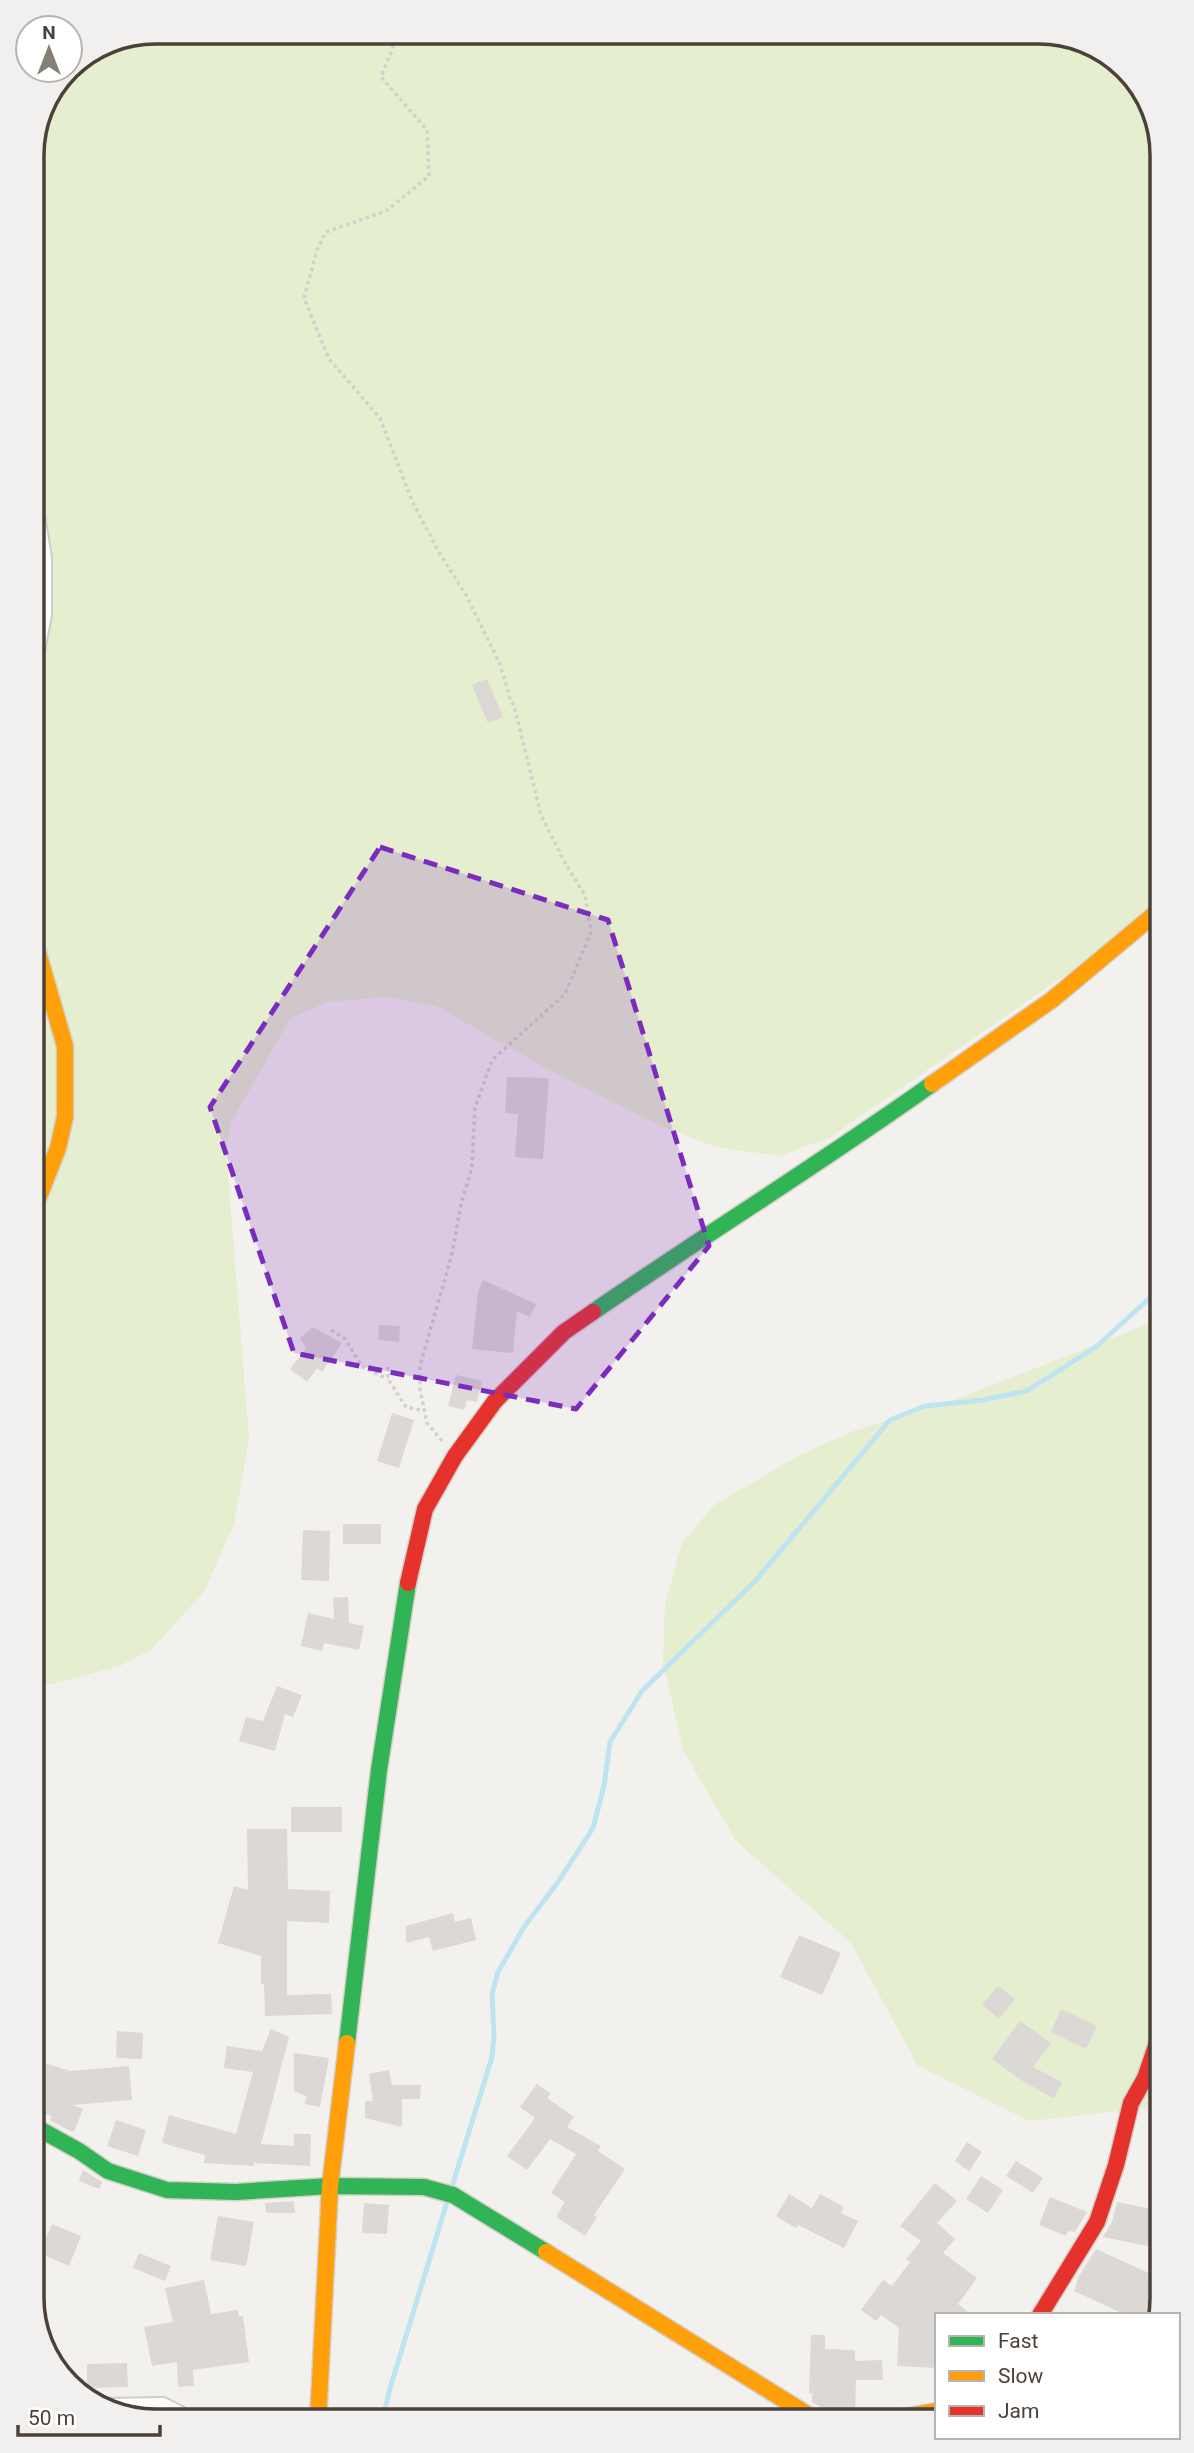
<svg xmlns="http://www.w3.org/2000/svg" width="1194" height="2453" viewBox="0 0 1194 2453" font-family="Roboto,sans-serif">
	<rect width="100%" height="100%" fill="#f3f1ee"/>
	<g fill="#e5eece">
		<path d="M154,32H1048L1114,57L1153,108L1162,154V919L1058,980L829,1138L779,1156L716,1147L663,1127L553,1072L436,1006L385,997L327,1002L290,1019L232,1121L226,1148L249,1438L234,1524L204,1592L152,1649L120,1666L32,1689V147L67,70H70V66L108,41Z"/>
		<path d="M1162,1312V2106L1030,2121L918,2066L851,1943L736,1841L683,1750L663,1662L665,1604L682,1543L714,1505L800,1455L856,1430L954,1400L1146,1325Z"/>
	</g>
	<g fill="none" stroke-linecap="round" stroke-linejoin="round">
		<g stroke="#bee4f2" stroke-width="5">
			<path d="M451,2190L492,2057L494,2035L492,1994L498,1972L524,1927L558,1882L593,1828L604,1786L610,1742L642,1691L756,1580L890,1420L925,1406L983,1400L1027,1391L1097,1346L1162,1287"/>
			<path d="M382,2421L391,2385L448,2199"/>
		</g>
	</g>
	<g fill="#dbd8d5">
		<path d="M487,679L503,717L488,723L472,685Z"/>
		<path d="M507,1077L549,1078L543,1159L515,1157L518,1114L505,1113Z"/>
		<path d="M483,1280L536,1304L530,1317L517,1311L513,1353L472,1349L478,1292Z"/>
		<path d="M379,1325L400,1326L399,1342L378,1340Z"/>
		<path d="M313,1327L342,1343L322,1372L317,1368L307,1382L290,1369L306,1349L300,1338Z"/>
		<path d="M456,1375L482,1381L477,1402L467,1400L464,1410L448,1406Z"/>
		<path d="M392,1413L414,1420L399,1468L377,1461Z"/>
		<rect x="343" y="1524" width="38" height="20"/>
		<path d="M303,1530L330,1531L329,1581L301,1580Z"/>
		<path d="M348,1597L349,1623L364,1626L359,1650L324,1643L322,1651L301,1646L308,1613L334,1619L333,1598Z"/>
		<path d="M277,1686L302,1695L293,1717L285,1714L275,1751L239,1741L246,1717L263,1721Z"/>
		<rect x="291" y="1807" width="51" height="25"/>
		<path d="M247,1829H287L288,1889L330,1891L329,1923L287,1921V1995L331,1994L332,2014L265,2016L264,1984H261V1956L218,1943L234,1886L248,1890Z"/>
		<path d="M453,1913L455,1922L471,1918L476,1940L433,1951L429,1937L406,1943V1926Z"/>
		<path d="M799,1935L841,1953L822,1995L780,1977Z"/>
		<path d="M998,1986L1015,1999L999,2019L982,2005Z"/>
		<path d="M1061,2009L1097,2026L1086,2049L1051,2032Z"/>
		<path d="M1020,2021L1051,2043L1033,2067L1062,2082L1054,2098L1024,2082L992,2059Z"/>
		<path d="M271,2029L289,2037L261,2144L294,2146V2134H311L310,2166L254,2163V2166L204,2163L205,2155L162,2143L169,2115L236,2134L253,2072L224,2068L227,2046L262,2051Z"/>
		<path d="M117,2031L143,2033L142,2059L116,2058Z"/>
		<path d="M294,2053L329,2058L320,2107L305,2104L306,2096L294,2091Z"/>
		<path d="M39,2061L70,2071L129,2066L132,2100L72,2105L83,2109L74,2132L66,2129L50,2120L52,2116L32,2110V2083Z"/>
		<path d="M389,2070L392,2085H421L420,2099H402V2127L365,2118V2101H373L369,2074Z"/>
		<path d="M537,2084L551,2094L547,2098L574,2117L567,2127L601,2146L598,2151L625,2169L594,2215L597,2217L585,2236L556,2217L565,2202L551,2193L576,2154L550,2139L527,2170L507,2156L535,2118L520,2107Z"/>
		<path d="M116,2120L146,2130L138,2156L107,2146Z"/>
		<path d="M967,2142L982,2152L969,2171L955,2161Z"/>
		<path d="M1016,2161L1043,2178L1033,2193L1006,2176Z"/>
		<path d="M83,2170L102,2182L99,2189L79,2181Z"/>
		<path d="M981,2176L1003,2190L988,2213L966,2199Z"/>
		<path d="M935,2183L957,2201L937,2223L955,2239L943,2253L977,2278L958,2304L972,2315H937V2368L897,2366L899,2328L881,2315L876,2321L861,2310L883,2280L892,2286L910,2262L906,2259L921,2241L900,2226Z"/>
		<path d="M789,2194L812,2208L820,2194L844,2207L841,2213L858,2221L844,2248L798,2225L796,2228L776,2216Z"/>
		<path d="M1050,2197L1087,2212L1075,2232L1068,2231L1066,2236L1039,2225Z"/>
		<path d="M294,2201L295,2213H266L265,2203Z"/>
		<path d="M1117,2202L1162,2211L1157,2248L1103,2237L1112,2222Z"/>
		<path d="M364,2203L389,2205L387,2234L362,2233Z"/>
		<path d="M218,2216L254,2222L246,2266L210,2260Z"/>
		<path d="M52,2224L81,2236L69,2266L39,2253Z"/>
		<path d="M1096,2249L1162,2279V2299L1158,2315H1126L1074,2291L1079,2276Z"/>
		<path d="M139,2253L171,2266L165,2281L133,2268Z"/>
		<path d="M204,2280L211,2314L238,2310L239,2317L243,2316L249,2362L193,2370L194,2386L178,2387L177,2362L152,2366L144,2327L173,2322L165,2288Z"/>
		<path d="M811,2335H825V2349L855,2350V2361L882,2360L883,2380H856L855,2420L830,2418L825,2410L812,2402V2393H809Z"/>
		<path d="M127,2363L128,2387L87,2388V2364Z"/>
	</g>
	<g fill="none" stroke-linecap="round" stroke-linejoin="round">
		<g stroke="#d0cdca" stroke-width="18">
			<g id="street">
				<path d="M32,676L44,615V558L32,484"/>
				<path d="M105,2406L163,2405L194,2421"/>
			</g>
		</g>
		<g stroke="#d4cfc6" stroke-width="19">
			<g id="fast">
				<path d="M593,1312C705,1235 821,1163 932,1084"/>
				<path d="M347,2043L379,1770L408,1583"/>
				<path d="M32,2125L79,2151L108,2171L167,2190L236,2192L330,2186L424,2187L453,2195L546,2252"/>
			</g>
		</g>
		<g stroke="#d4cfc6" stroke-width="19">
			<g id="slow">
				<path d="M32,932L65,1046V1117L58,1148L32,1214"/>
				<path d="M932,1084L1053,999L1162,908"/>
				<path d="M546,2252L818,2421"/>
				<path d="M318,2421L330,2186L347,2043"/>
				<path d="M881,2421L937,2411"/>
			</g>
		</g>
		<g stroke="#d4cfc6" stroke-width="19">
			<g id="jam">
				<path d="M408,1583L425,1509L455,1456L495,1401L564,1332L593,1312"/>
				<path d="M1040,2315L1097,2222L1116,2165L1131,2103L1145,2078L1157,2043L1162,2040"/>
			</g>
		</g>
		<g stroke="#d3d1cc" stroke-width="3.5" stroke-dasharray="3.5 3.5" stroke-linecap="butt">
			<path d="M399,32L381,77L427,130L429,176L386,211L326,232L317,250L304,298L329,359L380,418L413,503L440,554L466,595L500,664L511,702L514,705L541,815L566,865L585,895L591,932L565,994L492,1060L475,1108L472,1167L461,1204L452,1254L420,1366V1389L427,1423L442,1441"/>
			<path d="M32,1024L35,1013"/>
			<path d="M331,1330L345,1339L362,1367L388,1379"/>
			<path d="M388,1367V1379L406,1407L425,1411"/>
		</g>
		<use href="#street" stroke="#fdfdfc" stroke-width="14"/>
		<use href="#fast" stroke="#30b455" stroke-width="16"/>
		<use href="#slow" stroke="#ff9f0a" stroke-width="16"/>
		<use href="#jam" stroke="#e5322d" stroke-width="16"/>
	</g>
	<path fill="#7b2cbf" fill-opacity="0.2" stroke="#7b2cbf" stroke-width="5" stroke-dasharray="14 9" stroke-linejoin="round" d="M380,847L608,920L709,1246L576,1409L294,1353L210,1107Z"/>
	<path d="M0 0H1194V2453H0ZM155 44H1039A111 111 0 0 1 1150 155V2298A111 111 0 0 1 1039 2409H155A111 111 0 0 1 44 2298V155A111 111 0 0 1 155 44Z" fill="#f1f0ef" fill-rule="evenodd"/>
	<path fill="none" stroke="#4b4139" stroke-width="3.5" d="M155 44H1039A111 111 0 0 1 1150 155V2298A111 111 0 0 1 1039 2409H155A111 111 0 0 1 44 2298V155A111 111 0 0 1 155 44Z"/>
	<rect x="935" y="2313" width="245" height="126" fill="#ffffff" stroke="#b7b3b0" stroke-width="2"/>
	<rect x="949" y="2336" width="35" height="10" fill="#30b455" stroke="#b7b3b0" stroke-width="2"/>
	<text x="998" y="2348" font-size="21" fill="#4b4139">Fast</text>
	<rect x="949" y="2371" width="35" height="10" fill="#ff9f0a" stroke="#b7b3b0" stroke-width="2"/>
	<text x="998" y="2383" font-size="21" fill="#4b4139">Slow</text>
	<rect x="949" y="2406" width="35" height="10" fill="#e5322d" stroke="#b7b3b0" stroke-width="2"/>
	<text x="998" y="2418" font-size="21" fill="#4b4139">Jam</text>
	<g transform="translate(49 49)"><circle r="33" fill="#ffffff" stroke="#b7b3b0" stroke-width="2"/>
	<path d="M0-5L12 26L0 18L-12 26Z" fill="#867f78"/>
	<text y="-10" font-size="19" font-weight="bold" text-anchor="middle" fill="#4b4139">N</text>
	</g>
	<path d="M18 2425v10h142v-10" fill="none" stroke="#4b4139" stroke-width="3.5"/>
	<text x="28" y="2425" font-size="21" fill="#4b4139" stroke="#ffffff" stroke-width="5" paint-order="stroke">50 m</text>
</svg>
